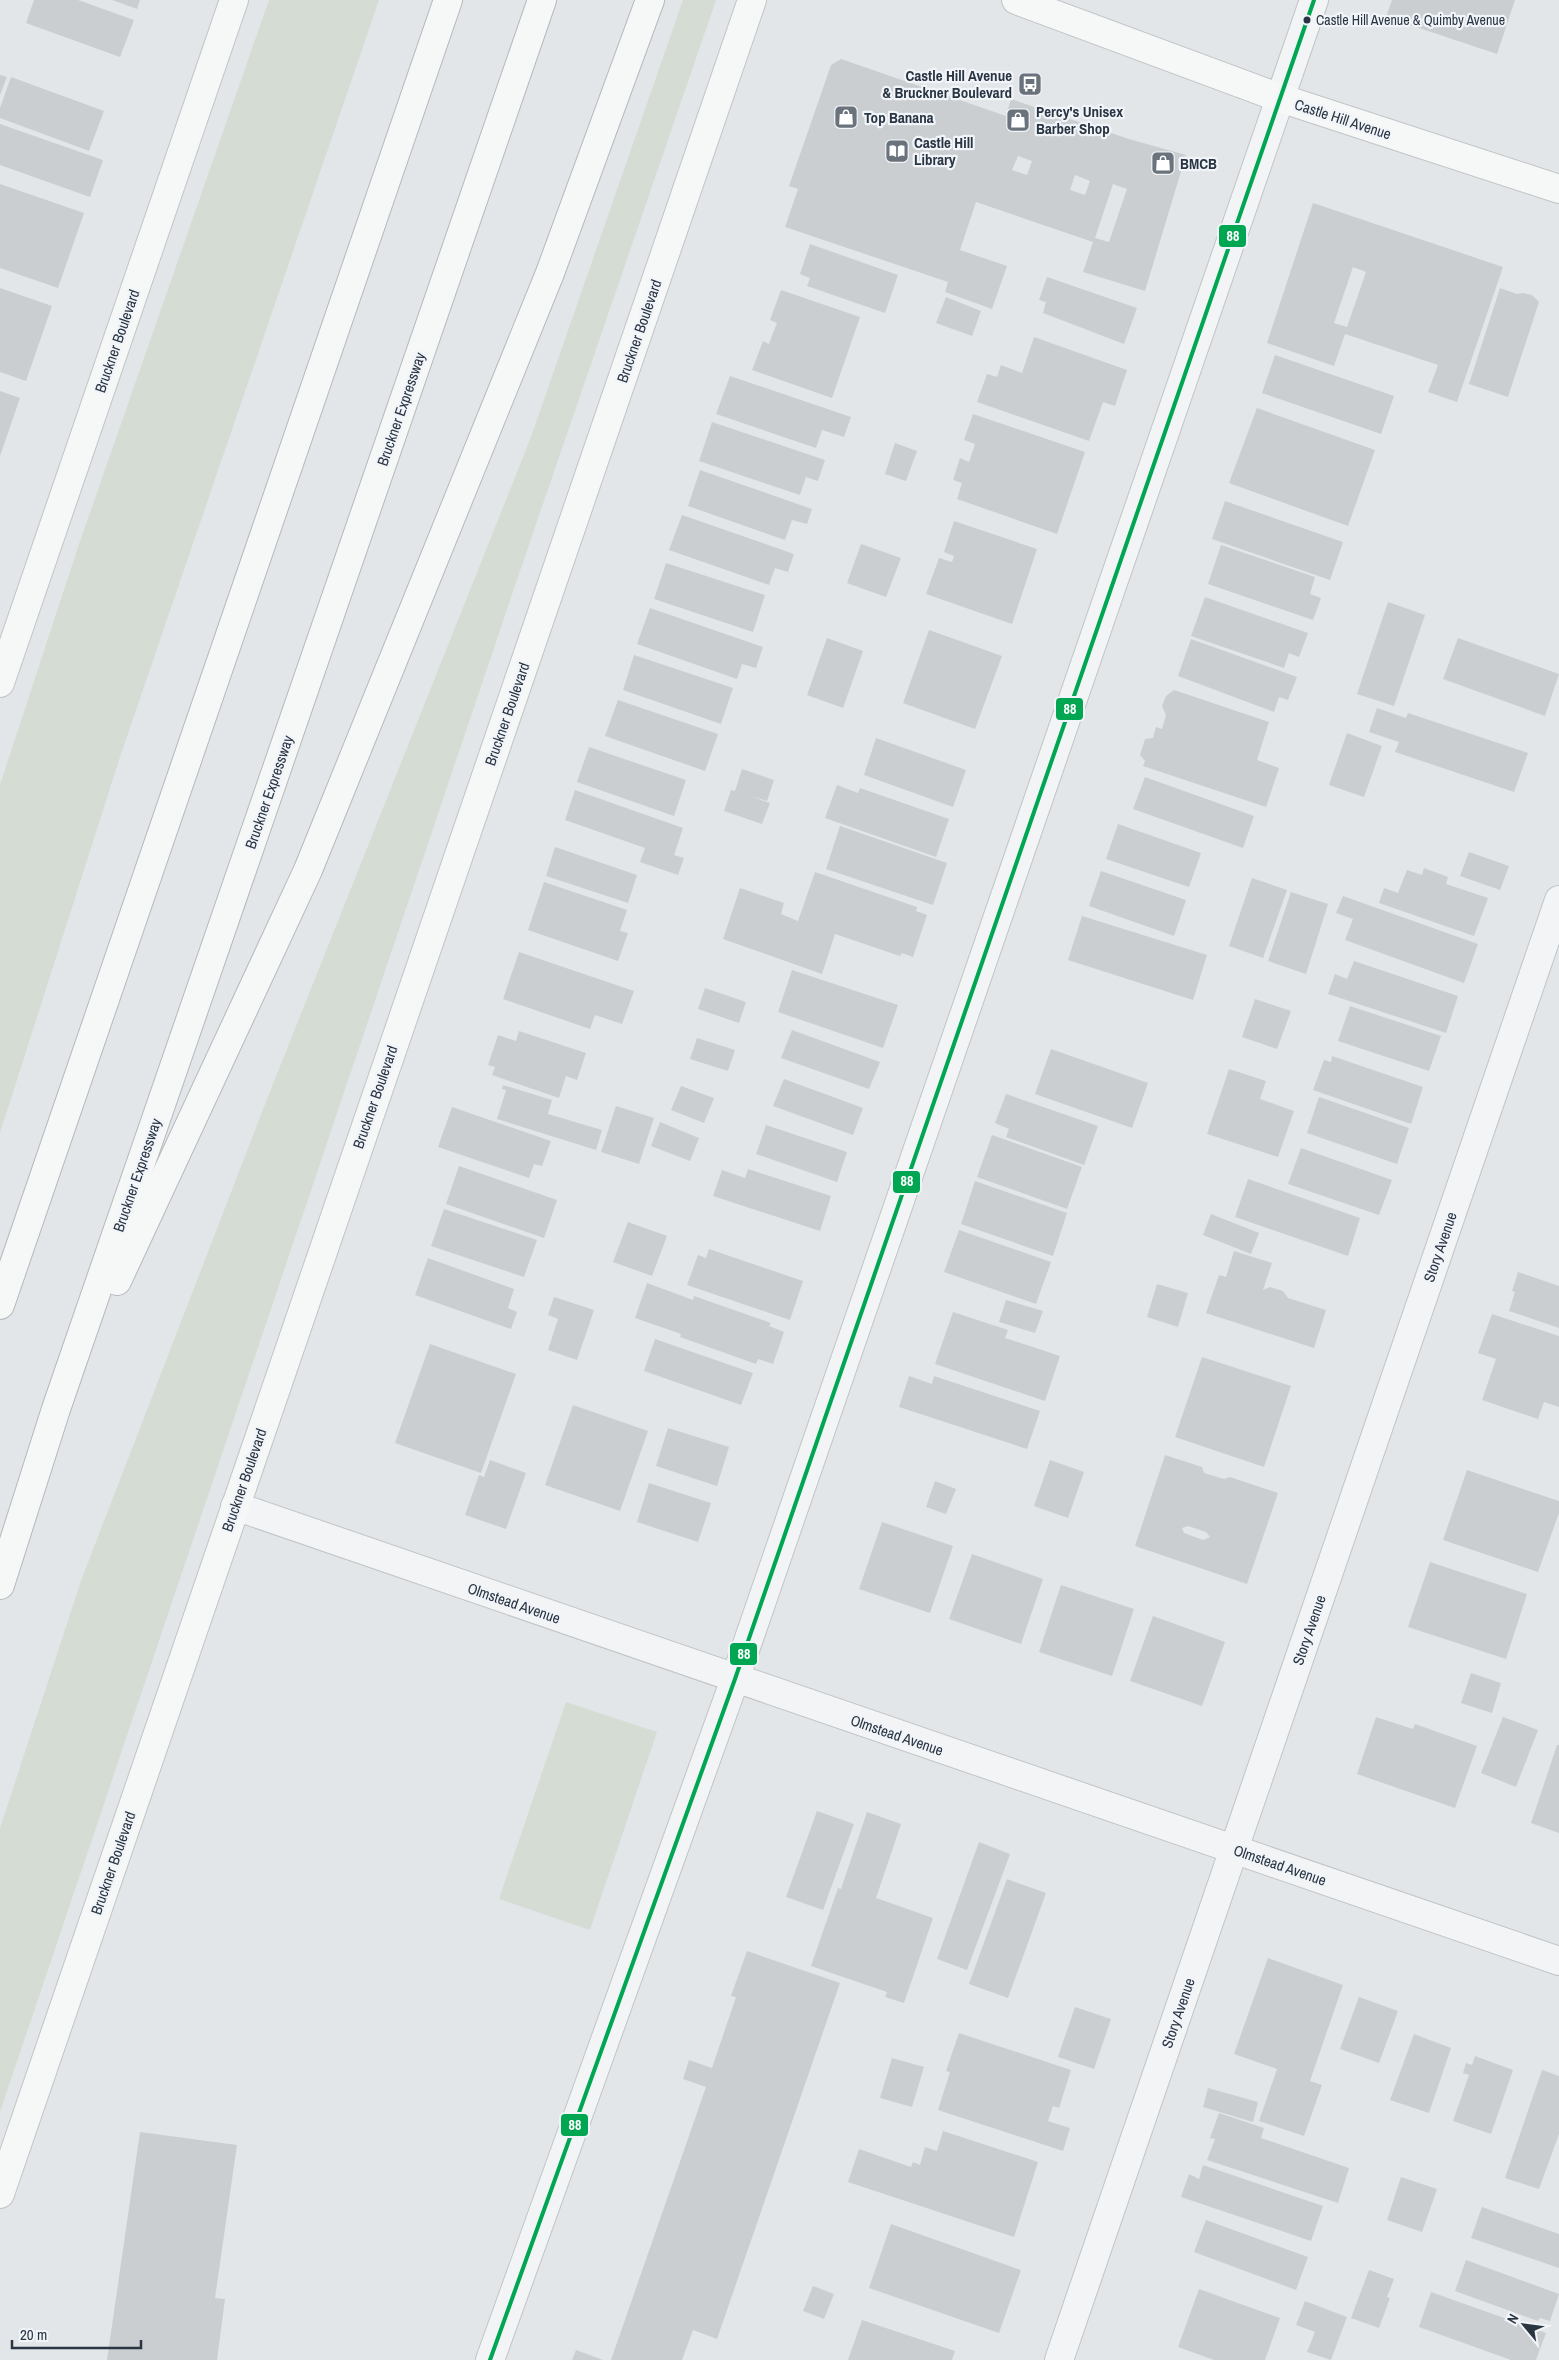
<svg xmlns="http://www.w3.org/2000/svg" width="1559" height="2360" viewBox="0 0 1559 2360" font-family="'Archivo Narrow',sans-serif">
	<rect width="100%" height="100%" fill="#e3e6e8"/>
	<g fill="#d5dcd3">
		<path d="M269,0H379L120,757L0,1133V785L78,547Z"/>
		<path d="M683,0H716L521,568L0,2112V1828L82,1578L269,1094L531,437Z"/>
		<path d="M566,1702L657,1732L590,1930L499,1899Z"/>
	</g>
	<g fill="#cbced0" fill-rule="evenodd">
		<path d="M34,0H78L134,20L120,57L26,23Z"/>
		<path d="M112,0H140L137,9Z"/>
		<path d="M1392,0H1515L1497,54L1386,17Z"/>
		<path d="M841,59L1006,116L1011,99L1129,139L1186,155L1145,291L1083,272L1093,242L976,202L960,250L1007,266L992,309L945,292L948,282L785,227L798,189L789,186L831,65ZM1018,156L1032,161L1027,175L1012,170ZM1075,175L1090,181L1085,195L1070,190ZM1113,184L1127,189L1109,242L1095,238Z"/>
		<path d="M0,75L7,77L0,95Z"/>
		<path d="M11,77L104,111L89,151L0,118V108Z"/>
		<path d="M0,124L103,160L90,197L0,165Z"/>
		<path d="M0,184L84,213L58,288L0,268Z"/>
		<path d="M1313,203L1503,267L1457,402L1428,392L1438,365L1345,334L1334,366L1267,343ZM1353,267L1366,272L1347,327L1334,323Z"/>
		<path d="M810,244L898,275L885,313L807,286L810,278L800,274Z"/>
		<path d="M1047,277L1137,308L1124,344L1043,313L1046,302L1039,300Z"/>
		<path d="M0,288L52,306L26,381L0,372Z"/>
		<path d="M1500,288L1517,294L1523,293L1532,295L1539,302L1508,397L1469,384Z"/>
		<path d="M781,290L860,317L832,398L752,370L763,341L769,344L773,333L777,323L770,320Z"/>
		<path d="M946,297L981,311L972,336L936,323Z"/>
		<path d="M1034,337L1127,370L1115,406L1103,402L1089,441L977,402L987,374L997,377L1001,365L1022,373Z"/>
		<path d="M1275,355L1394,396L1381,434L1262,393Z"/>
		<path d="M730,376L851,417L844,437L822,430L816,448L716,414Z"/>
		<path d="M0,391L20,398L0,456Z"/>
		<path d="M1257,408L1375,450L1348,526L1229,483Z"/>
		<path d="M973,414L1085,452L1057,534L957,499L962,483L953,480L960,458L969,462L975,444L964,440Z"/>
		<path d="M712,422L825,460L818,481L806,477L800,495L699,461Z"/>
		<path d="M895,443L917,451L906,481L885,474Z"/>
		<path d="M700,470L812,509L807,524L792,520L785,540L688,506Z"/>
		<path d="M1225,501L1343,542L1330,580L1212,539Z"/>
		<path d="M682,515L794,554L788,572L775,568L769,585L669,550Z"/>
		<path d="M954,521L1037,549L1012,624L926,594L939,558L952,562L954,556L944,552Z"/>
		<path d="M861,544L901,558L886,597L847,583Z"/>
		<path d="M1221,545L1315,577L1310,594L1321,598L1313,620L1208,584Z"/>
		<path d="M666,563L765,595L753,632L654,599Z"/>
		<path d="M1205,597L1308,633L1299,657L1289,653L1284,668L1191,636Z"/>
		<path d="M1388,602L1425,615L1394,706L1357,694Z"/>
		<path d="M650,608L763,647L756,668L742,664L737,679L637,644Z"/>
		<path d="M929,630L1002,656L975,729L903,703Z"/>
		<path d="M827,638L863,651L843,708L807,695Z"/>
		<path d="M1458,638L1559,674L1545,716L1443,679Z"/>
		<path d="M1191,639L1297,677L1288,700L1279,697L1274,712L1178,676Z"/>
		<path d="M634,655L733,688L721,724L623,690Z"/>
		<path d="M1174,690L1269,722L1257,760L1279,768L1266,807L1143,766L1145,761L1140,755L1145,739L1153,738L1156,727L1162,729L1166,715L1162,706L1166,696Z"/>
		<path d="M618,700L718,734L705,771L605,736Z"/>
		<path d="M1377,708L1406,718L1408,713L1528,753L1514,792L1395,752L1399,742L1369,732Z"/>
		<path d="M1347,733L1382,746L1364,797L1329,785Z"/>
		<path d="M876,738L966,770L953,807L864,775Z"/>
		<path d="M589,747L686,780L674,816L577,782Z"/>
		<path d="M742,769L774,780L767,801L750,796L770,803L762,824L724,811L731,790L735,791Z"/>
		<path d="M1145,777L1254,816L1243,848L1133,809Z"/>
		<path d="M837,785L858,793L860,788L949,819L936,857L825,818Z"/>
		<path d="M575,790L683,828L674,855L684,858L678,875L640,862L645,848L565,820Z"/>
		<path d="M1118,824L1201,853L1189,887L1106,859Z"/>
		<path d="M840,826L947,863L933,905L826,869Z"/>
		<path d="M555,847L637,875L628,903L546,876Z"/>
		<path d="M1469,852L1509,866L1500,890L1460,876Z"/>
		<path d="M1424,868L1448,877L1446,884L1488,898L1474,936L1379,903L1384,888L1398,893L1407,870L1422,875Z"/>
		<path d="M1101,871L1186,900L1174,936L1089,906Z"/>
		<path d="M815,872L917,907L916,911L927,915L913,957L902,953L900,956L835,934L822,974L723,939L740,888L784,903L781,914L798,921Z"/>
		<path d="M1252,878L1287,890L1263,958L1229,946Z"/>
		<path d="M544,882L627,910L620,931L628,933L618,961L528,930Z"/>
		<path d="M1291,892L1328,904L1306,974L1268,961Z"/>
		<path d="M1343,896L1478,944L1464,983L1345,940L1353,919L1336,913Z"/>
		<path d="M1082,916L1207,955L1193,1000L1068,960Z"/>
		<path d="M519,952L634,991L622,1024L595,1015L590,1029L503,999Z"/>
		<path d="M1354,961L1458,996L1446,1033L1328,994L1335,974L1347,979Z"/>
		<path d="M792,970L898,1005L883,1048L778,1012Z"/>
		<path d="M705,988L746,1002L739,1023L698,1009Z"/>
		<path d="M1255,999L1291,1011L1277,1049L1242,1037Z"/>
		<path d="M1350,1006L1441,1036L1429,1071L1338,1041Z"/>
		<path d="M792,1030L880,1062L869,1089L781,1058Z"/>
		<path d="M519,1031L586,1053L577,1080L566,1076L559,1098L492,1075L495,1067L488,1065L498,1035L516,1041Z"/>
		<path d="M697,1038L735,1050L728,1071L690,1059Z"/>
		<path d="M1051,1049L1148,1083L1132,1128L1035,1094Z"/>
		<path d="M1332,1056L1423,1087L1411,1124L1313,1090L1324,1060L1331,1062Z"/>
		<path d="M1229,1069L1266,1081L1260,1099L1294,1111L1278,1157L1207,1134Z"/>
		<path d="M784,1079L863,1108L853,1135L773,1106Z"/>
		<path d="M503,1085L552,1100L548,1114L602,1130L596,1150L497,1119L506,1090L502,1089Z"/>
		<path d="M681,1086L714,1098L704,1123L671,1110Z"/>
		<path d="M1006,1094L1098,1126L1084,1165L1006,1137L1009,1129L995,1123Z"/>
		<path d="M1319,1097L1409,1128L1397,1164L1307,1133Z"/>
		<path d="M616,1106L654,1118L639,1164L601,1152Z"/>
		<path d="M452,1107L551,1141L542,1166L534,1164L529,1178L438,1147Z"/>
		<path d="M660,1122L699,1138L690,1161L651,1146Z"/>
		<path d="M766,1125L847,1152L837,1182L756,1154Z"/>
		<path d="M992,1135L1082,1167L1067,1209L977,1177Z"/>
		<path d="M1301,1148L1392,1180L1379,1215L1288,1184Z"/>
		<path d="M459,1166L557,1200L544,1238L446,1204Z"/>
		<path d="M748,1169L831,1196L820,1231L713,1196L722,1170L745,1178Z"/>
		<path d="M1248,1179L1360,1218L1348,1256L1235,1217Z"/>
		<path d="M975,1181L1067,1213L1053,1256L961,1224Z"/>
		<path d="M444,1209L537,1240L524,1277L431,1246Z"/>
		<path d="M1211,1214L1259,1233L1251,1254L1203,1235Z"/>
		<path d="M628,1222L667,1236L652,1276L613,1262Z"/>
		<path d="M959,1230L1051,1262L1036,1304L944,1272Z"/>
		<path d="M709,1249L803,1281L790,1320L687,1285L698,1255L706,1258Z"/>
		<path d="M1234,1251L1272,1263L1263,1290L1270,1287L1283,1291L1288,1298L1326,1310L1314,1348L1206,1313L1219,1275L1226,1277Z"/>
		<path d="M428,1258L514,1289L508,1308L517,1312L511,1329L415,1295Z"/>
		<path d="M1518,1272L1559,1286V1328L1509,1311L1515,1292L1512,1291Z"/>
		<path d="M647,1283L693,1300L694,1296L771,1323L769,1326L784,1332L773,1364L758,1359L756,1364L680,1337L681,1334L635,1318Z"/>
		<path d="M1157,1284L1188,1293L1178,1327L1147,1317Z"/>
		<path d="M554,1297L594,1310L577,1360L548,1350L558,1319L548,1315Z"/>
		<path d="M1006,1300L1043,1311L1035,1333L999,1322Z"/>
		<path d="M953,1312L1008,1330L1005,1338L1060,1356L1045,1401L935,1364Z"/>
		<path d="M1492,1314L1559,1336V1407L1544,1402L1538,1419L1482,1400L1496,1359L1478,1353Z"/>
		<path d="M655,1339L753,1373L741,1405L644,1371Z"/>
		<path d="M430,1344L516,1374L481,1473L395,1443Z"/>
		<path d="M1202,1357L1291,1386L1264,1467L1175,1437Z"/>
		<path d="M909,1376L932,1384L934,1376L1040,1411L1027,1449L899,1407Z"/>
		<path d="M573,1405L648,1431L620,1511L545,1485Z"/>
		<path d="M668,1428L729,1447L717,1486L656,1466Z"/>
		<path d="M1165,1455L1202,1467L1204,1473L1224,1479L1230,1477L1278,1493L1247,1584L1135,1546ZM1188,1526L1206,1532L1210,1537L1203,1540L1184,1533L1182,1528Z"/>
		<path d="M490,1460L526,1473L506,1529L465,1515L479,1475L484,1477Z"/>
		<path d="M1050,1460L1084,1472L1068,1518L1034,1506Z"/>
		<path d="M1467,1470L1559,1501V1513L1538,1572L1443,1540Z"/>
		<path d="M935,1481L956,1489L946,1514L926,1507Z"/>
		<path d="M649,1483L711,1503L698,1542L637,1522Z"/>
		<path d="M882,1522L953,1546L930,1613L859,1589Z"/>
		<path d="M972,1554L1043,1579L1021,1644L949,1619Z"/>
		<path d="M1430,1562L1527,1594L1506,1659L1408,1627Z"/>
		<path d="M1061,1585L1134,1609L1112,1676L1039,1652Z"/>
		<path d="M1153,1616L1225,1642L1202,1706L1130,1681Z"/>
		<path d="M1471,1673L1501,1683L1492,1713L1461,1703Z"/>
		<path d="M1376,1717L1413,1729L1415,1724L1477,1746L1455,1808L1357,1774Z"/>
		<path d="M1503,1717L1538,1730L1516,1787L1481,1773Z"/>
		<path d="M1557,1745H1559V1833L1531,1823Z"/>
		<path d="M817,1811L854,1824L823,1910L786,1897Z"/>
		<path d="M867,1812L901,1824L876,1898L933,1918L904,2003L885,1997L887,1992L811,1966L838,1888L841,1889Z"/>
		<path d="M979,1842L1010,1854L967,1970L937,1959Z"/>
		<path d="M1007,1879L1046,1893L1008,1998L969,1984Z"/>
		<path d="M747,1951L840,1983L717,2339L693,2330L682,2360H611L706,2087L683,2079L689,2060L712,2068L736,1997L731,1996Z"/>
		<path d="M1268,1958L1343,1985L1310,2081L1322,2085L1304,2136L1259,2121L1277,2069L1234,2054Z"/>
		<path d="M1359,1997L1398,2011L1379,2063L1340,2049Z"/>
		<path d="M1075,2007L1111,2019L1094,2069L1058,2057Z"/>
		<path d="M959,2033L1071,2070L1059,2108L1053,2106L1048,2121L1070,2128L1063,2151L938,2110L950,2072L946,2071Z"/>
		<path d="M1414,2034L1451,2048L1429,2113L1390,2100Z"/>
		<path d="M1475,2056L1513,2070L1491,2134L1453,2121L1469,2075L1463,2073L1466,2063L1472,2065Z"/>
		<path d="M892,2058L924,2067L912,2107L880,2098Z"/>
		<path d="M1542,2070L1559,2076V2134L1539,2189L1505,2178Z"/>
		<path d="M1208,2088L1258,2102L1253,2122L1203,2107Z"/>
		<path d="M1219,2113L1264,2128L1261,2138L1349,2168L1338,2203L1207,2160L1215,2139L1210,2138Z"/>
		<path d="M943,2131L1038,2162L1014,2237L848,2182L859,2149L911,2167L913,2162L920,2165L925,2147L937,2151Z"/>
		<path d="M140,2132L237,2145L215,2298L225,2299L217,2360H107Z"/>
		<path d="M1203,2165L1323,2206L1311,2241L1181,2197L1189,2174L1199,2179Z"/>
		<path d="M1401,2177L1437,2189L1422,2232L1387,2220Z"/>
		<path d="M1482,2207L1559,2234V2268L1471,2238Z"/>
		<path d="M1206,2220L1308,2257L1296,2290L1194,2252Z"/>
		<path d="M891,2224L1021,2270L999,2333L869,2288Z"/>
		<path d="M1466,2260L1559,2294L1550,2321L1540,2318L1538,2321L1455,2291Z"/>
		<path d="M1369,2270L1394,2279L1387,2297L1390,2298L1379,2328L1351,2318Z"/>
		<path d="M813,2286L834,2294L824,2319L803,2311Z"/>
		<path d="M1199,2289L1280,2318L1265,2360H1214L1178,2347Z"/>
		<path d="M1431,2292L1546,2333L1536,2360H1511L1419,2327Z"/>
		<path d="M1305,2301L1347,2317L1331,2360L1307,2352L1315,2332L1296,2325Z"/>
		<path d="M862,2320L955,2351L952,2360H848Z"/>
		<path d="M576,2350L603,2360H572Z"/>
	</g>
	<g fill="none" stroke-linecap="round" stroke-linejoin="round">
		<g stroke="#c1c4c6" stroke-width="30">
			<g id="minor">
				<path d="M235,1506L1559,1961"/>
				<path d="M490,2360L735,1679L1314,0"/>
				<path d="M1059,2360L1559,900"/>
			</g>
		</g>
		<g stroke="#c1c4c6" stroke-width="30">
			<g id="secondary">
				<path d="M1016,0L1280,98L1559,189"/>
				<path d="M0,683L234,0"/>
				<path d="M0,2194L752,0"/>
			</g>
		</g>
		<g stroke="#b5b9bd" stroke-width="30">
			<g id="motorway">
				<path d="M117,1281L308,870L550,273L650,0"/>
				<path d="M0,1305L448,0"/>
				<path d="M0,1585L56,1409L542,0"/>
			</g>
		</g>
		<use href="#minor" stroke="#f2f4f5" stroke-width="28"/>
		<use href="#secondary" stroke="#f6f7f7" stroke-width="28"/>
		<use href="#motorway" stroke="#f6f7f7" stroke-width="28"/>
		<g stroke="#f1f4f8" stroke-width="8">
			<path id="bus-1" d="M490,2360L735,1679L1314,0"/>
		</g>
		<use href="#bus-1" stroke="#00a651" stroke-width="4"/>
	</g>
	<defs>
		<g id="bus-square" transform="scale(1.25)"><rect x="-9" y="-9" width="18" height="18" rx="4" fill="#6a737c" stroke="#f1f4f8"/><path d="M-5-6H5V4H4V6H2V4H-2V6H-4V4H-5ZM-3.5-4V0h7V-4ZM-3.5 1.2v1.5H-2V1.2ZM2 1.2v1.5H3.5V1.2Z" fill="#fff"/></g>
		<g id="shop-square" transform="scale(1.25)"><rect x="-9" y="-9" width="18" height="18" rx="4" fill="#6a737c" stroke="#f1f4f8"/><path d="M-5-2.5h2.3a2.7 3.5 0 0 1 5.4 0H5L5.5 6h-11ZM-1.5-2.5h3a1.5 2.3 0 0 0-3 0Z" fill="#fff"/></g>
		<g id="library-square" transform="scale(1.25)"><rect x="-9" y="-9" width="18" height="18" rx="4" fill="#6a737c" stroke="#f1f4f8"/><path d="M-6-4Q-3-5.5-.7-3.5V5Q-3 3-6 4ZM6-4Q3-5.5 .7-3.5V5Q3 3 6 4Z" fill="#fff"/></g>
	</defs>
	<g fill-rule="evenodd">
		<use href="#bus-square" x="1030" y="84"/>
		<use href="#shop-square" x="846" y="117"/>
		<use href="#shop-square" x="1018" y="120"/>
		<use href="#library-square" x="897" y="151"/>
		<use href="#shop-square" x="1163" y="163"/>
	</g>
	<circle fill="#293542" stroke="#f1f4f8" stroke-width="2" cx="1307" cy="20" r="4.5"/>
	<g text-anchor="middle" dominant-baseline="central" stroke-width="4.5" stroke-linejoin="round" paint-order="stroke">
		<g font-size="14" fill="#293542" stroke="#f1f4f8" text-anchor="start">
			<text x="1316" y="20">Castle Hill Avenue &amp; Quimby Avenue</text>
		</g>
		<g font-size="15" font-weight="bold" fill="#293542" stroke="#f1f4f8" text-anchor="start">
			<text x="1012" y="75" text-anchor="end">Castle Hill Avenue<tspan x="1012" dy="17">&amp; Bruckner Boulevard</tspan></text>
			<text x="1036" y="111">Percy's Unisex<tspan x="1036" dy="17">Barber Shop</tspan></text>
			<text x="864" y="117">Top Banana</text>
			<text x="914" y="142">Castle Hill<tspan x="914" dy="17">Library</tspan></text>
			<text x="1180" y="163">BMCB</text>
		</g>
		<g font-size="15" fill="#293542" stroke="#f1f4f8">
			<text transform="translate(1343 119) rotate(18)">Castle Hill Avenue</text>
			<text transform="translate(639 331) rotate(-71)">Bruckner Boulevard</text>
			<text transform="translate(117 341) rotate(-71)">Bruckner Boulevard</text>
			<text transform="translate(401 409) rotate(-71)">Bruckner Expressway</text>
			<text transform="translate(507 714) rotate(-71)">Bruckner Boulevard</text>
			<text transform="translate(269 792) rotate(-71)">Bruckner Expressway</text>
			<text transform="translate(375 1097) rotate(-71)">Bruckner Boulevard</text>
			<text transform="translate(137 1175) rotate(-71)">Bruckner Expressway</text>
			<text transform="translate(1440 1247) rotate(-71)">Story Avenue</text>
			<text transform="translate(244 1480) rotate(-71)">Bruckner Boulevard</text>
			<text transform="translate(514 1603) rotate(19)">Olmstead Avenue</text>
			<text transform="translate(1309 1630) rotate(-71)">Story Avenue</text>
			<text transform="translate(897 1735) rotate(19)">Olmstead Avenue</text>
			<text transform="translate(113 1863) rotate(-71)">Bruckner Boulevard</text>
			<text transform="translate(1280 1865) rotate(19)">Olmstead Avenue</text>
			<text transform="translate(1178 2013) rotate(-71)">Story Avenue</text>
		</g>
	</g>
	<g stroke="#f1f4f8" stroke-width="2">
		<rect x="1218" y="224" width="29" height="24" rx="5" fill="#00a651"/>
		<rect x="1055" y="697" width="29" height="24" rx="5" fill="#00a651"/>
		<rect x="892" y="1170" width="29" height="24" rx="5" fill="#00a651"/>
		<rect x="729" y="1642" width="29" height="24" rx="5" fill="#00a651"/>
		<rect x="560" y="2113" width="29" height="24" rx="5" fill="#00a651"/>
	</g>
	<g font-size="14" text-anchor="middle" font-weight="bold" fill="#fff">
		<text x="1233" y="241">88</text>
		<text x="1070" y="714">88</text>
		<text x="907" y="1186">88</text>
		<text x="744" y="1659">88</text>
		<text x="575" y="2130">88</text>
	</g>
	<g transform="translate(1524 2325) rotate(299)" stroke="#f1f4f8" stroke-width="4" paint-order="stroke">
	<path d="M0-4L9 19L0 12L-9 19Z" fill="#293542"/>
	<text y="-8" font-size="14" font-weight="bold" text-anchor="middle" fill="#293542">N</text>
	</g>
	<path d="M12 2340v8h129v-8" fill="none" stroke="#293542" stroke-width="2.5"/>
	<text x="20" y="2340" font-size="15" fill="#293542" stroke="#f1f4f8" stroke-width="4" paint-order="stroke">20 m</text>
</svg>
